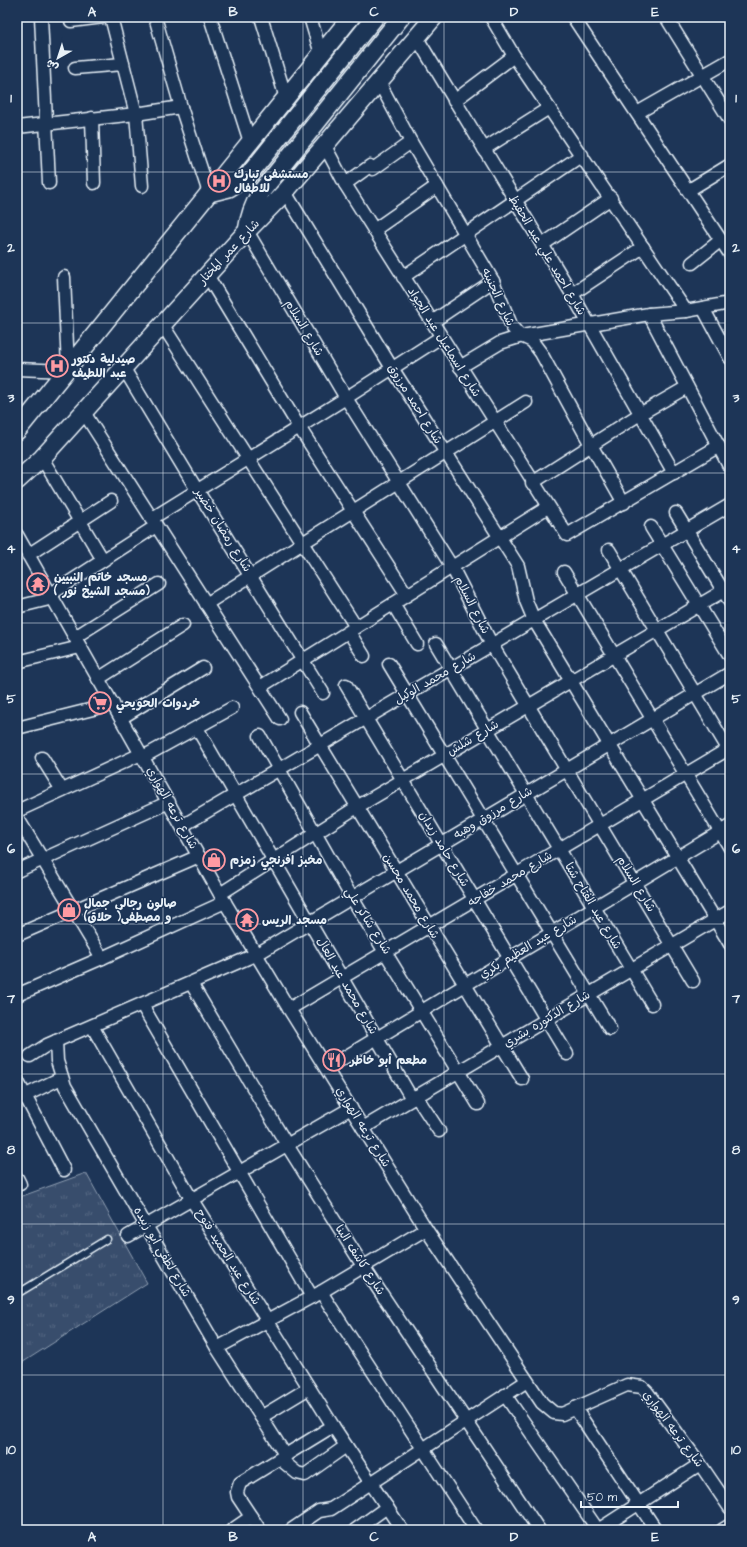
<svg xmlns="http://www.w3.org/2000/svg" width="747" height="1547" viewBox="0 0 747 1547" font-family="'Architects Daughter','Playpen Sans Arabic',sans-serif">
	<defs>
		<pattern id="grass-tufts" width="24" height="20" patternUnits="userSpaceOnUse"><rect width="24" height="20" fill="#374d6c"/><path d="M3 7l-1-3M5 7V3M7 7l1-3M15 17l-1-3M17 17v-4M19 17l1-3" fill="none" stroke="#546782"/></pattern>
	</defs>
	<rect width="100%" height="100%" fill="#1d3557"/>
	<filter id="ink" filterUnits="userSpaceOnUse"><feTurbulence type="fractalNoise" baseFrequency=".025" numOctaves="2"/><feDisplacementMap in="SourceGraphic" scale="8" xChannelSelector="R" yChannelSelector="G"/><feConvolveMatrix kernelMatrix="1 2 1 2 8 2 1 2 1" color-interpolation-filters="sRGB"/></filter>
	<g filter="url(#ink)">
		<path fill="url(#grass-tufts)" stroke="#909fb2" d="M86,1173L147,1283L17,1366V1198Z"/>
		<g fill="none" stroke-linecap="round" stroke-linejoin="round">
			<g stroke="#e8f1f8" stroke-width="9">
				<path id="lane" d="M17,1294L107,1239"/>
			</g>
			<g stroke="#e8f1f8" stroke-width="15">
				<g id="street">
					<path d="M41,17L49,183"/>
					<path d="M111,17L136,114L142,186"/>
					<path d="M155,17L181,107L209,193"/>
					<path d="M210,17L250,142"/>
					<path d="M261,17L286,98"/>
					<path d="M310,17L321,54"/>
					<path d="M491,17L514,56L686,311"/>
					<path d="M573,17L730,254"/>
					<path d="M666,17L730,120"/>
					<path d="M71,21L103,17"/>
					<path d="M417,38L572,294L674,473"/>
					<path d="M75,68L123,64"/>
					<path d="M379,82L411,142L493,281L512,327L519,335L532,341L541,353L591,445L624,503"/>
					<path d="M454,101L514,56"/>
					<path d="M637,113L730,60"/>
					<path d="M92,118L94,183"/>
					<path d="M17,127L136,114L181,107"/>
					<path d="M325,146L345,184L567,535L719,446"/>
					<path d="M484,149L549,108"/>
					<path d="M345,184L370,166L373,169L411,142"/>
					<path d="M689,190L730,165"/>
					<path d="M285,192L392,368L518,566L526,601L534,620L730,944"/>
					<path d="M374,230L437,186"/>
					<path d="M247,231L346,398L452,567L492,645L693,981"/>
					<path d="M542,245L611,198"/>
					<path d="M692,263L721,240"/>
					<path d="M207,275L299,427L407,595"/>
					<path d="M64,277L68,368"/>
					<path d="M403,277L582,155"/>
					<path d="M572,294L643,247"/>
					<path d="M703,308L730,358"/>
					<path d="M649,314L730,468"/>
					<path d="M432,322L493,281"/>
					<path d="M162,324L356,627"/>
					<path d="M123,367L197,490L323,693"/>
					<path d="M460,367L500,343L522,336L649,314L686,311L730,303"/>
					<path d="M17,369L66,371"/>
					<path d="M83,411L280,719"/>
					<path d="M42,458L103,560"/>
					<path d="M532,483L640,414L687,387"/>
					<path d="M676,513L730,602"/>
					<path d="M151,519L346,398L441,337"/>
					<path d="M651,527L730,656"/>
					<path d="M17,535L220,894L289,1009L426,1229L542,1403L554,1413L562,1414L627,1385L642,1387L647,1392L700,1464L730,1508"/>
					<path d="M609,550L730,752"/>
					<path d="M28,555L111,501"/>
					<path d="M564,572L730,848"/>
					<path d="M51,594L156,526"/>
					<path d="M206,604L526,402"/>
					<path d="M393,604L417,644"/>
					<path d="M17,607L53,598"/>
					<path d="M349,632L364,656"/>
					<path d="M75,637L159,584"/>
					<path d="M436,644L652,1004"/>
					<path d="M17,662L80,647"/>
					<path d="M389,664L610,1029"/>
					<path d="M98,679L183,625"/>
					<path d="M346,685L567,1054"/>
					<path d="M260,687L548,507"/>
					<path d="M300,712L522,1079"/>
					<path d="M121,718L203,668"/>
					<path d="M17,728L113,704"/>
					<path d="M197,728L412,1099"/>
					<path d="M260,736L352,898L478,1104"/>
					<path d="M143,757L232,708"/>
					<path d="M42,758L62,790"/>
					<path d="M17,811L141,754"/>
					<path d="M17,817L102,958"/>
					<path d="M182,826L730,505"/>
					<path d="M17,871L169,802"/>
					<path d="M220,894L357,807L730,587"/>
					<path d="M17,935L199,856"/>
					<path d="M191,983L287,1145L363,1266L539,1530"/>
					<path d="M17,995L102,958L225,902"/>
					<path d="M142,1005L312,1297"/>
					<path d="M289,1009L730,748"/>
					<path d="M92,1026L192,1200L333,1426L402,1530"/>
					<path d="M56,1041L57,1061L65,1086L217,1348L286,1456"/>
					<path d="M30,1056L47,1045L257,954L730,673"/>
					<path d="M327,1068L730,826"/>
					<path d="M17,1080L64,1170"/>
					<path d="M416,1096L439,1131"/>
					<path d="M18,1099L61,1078"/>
					<path d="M363,1128L730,911"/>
					<path d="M17,1178L20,1184"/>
					<path d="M128,1236L351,1108"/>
					<path d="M321,1292L476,1530"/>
					<path d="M217,1348L321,1292L426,1229"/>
					<path d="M505,1395L598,1530"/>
					<path d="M575,1408L656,1530"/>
					<path d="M261,1417L309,1388"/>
					<path d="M280,1459L297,1473L305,1475L346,1446"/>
					<path d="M232,1530L251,1517"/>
					<path d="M260,1530L238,1497L237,1492L240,1483L333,1426"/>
					<path d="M291,1530L319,1511L331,1509L527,1381"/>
					<path d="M355,1530L387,1507"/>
					<path d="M598,1530L700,1464"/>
					<path d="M722,1530L730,1525"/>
				</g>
			</g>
			<g stroke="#e8f1f8" stroke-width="20">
				<g id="secondary">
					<path d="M209,193L229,188L247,177L375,17"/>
					<path d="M247,231C249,216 253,205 261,192L401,17"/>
					<path d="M17,431L351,17"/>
					<path d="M17,481L42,458L247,231L285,192L434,17"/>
				</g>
			</g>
			<use href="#lane" stroke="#1d3557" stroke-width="6"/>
			<use href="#street" stroke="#1d3557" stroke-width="12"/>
			<use href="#secondary" stroke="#1d3557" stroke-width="17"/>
		</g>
	</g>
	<path fill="none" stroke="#e8f1f8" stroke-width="1" stroke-opacity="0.55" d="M163,17V1530M303,17V1530M444,17V1530M584,17V1530M17,172H730M17,323H730M17,473H730M17,623H730M17,774H730M17,924H730M17,1074H730M17,1224H730M17,1375H730"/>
	<defs>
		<g id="hospital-ring" transform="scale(1.15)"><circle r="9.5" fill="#1d3557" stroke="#ff9aa2" stroke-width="1.5"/><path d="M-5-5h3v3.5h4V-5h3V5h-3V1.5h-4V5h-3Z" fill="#ff9aa2"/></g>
		<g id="temple-ring" transform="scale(1.15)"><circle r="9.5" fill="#1d3557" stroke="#ff9aa2" stroke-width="1.5"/><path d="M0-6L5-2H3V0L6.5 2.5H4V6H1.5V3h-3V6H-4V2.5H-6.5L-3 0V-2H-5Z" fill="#ff9aa2"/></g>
		<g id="supermarket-ring" transform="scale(1.15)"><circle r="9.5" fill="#1d3557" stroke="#ff9aa2" stroke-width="1.5"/><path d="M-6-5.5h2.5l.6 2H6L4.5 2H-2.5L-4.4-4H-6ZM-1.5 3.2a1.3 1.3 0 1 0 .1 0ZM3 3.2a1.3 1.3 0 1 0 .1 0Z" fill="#ff9aa2"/></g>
		<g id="shop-ring" transform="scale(1.15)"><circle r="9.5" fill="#1d3557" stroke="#ff9aa2" stroke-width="1.5"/><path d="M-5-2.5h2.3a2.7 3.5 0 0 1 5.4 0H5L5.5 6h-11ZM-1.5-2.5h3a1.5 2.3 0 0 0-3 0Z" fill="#ff9aa2"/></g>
		<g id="restaurant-ring" transform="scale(1.15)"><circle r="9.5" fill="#1d3557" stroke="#ff9aa2" stroke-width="1.5"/><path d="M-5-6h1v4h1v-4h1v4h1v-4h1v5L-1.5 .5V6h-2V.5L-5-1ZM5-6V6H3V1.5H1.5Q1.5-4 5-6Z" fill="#ff9aa2"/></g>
	</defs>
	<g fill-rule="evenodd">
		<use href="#hospital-ring" x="219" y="181"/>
		<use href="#hospital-ring" x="57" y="366"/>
		<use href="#temple-ring" x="38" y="584"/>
		<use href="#supermarket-ring" x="100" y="703"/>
		<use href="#shop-ring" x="214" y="860"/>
		<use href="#shop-ring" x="69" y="910"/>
		<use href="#temple-ring" x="247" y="920"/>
		<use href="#restaurant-ring" x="334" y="1060"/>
	</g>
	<g text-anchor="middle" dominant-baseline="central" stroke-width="3" stroke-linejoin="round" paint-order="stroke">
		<g font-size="12" font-weight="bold" fill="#e8f1f8" stroke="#1d3557" text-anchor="start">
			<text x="234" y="174">مستشفى تبارك<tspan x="234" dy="14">للاطفال</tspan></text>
			<text x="72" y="359">صيدلية دكتور<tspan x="72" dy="14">عبد اللطيف</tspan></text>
			<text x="54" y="577">مسجد خاتم النبيين<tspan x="54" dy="14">( مسجد الشيخ نور)</tspan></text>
			<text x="116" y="703">خردوات الحويحي</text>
			<text x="230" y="860">مخبز افرنجي زمزم</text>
			<text x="84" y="903">صالون رجالي جمال<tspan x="84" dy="14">و مصطفى( حلاق)</tspan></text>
			<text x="262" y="920">مسجد الريس</text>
			<text x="350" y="1060">مطعم أبو خاطر</text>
		</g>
		<g font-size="12" fill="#e8f1f8" stroke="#1d3557">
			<text transform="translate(229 252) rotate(-47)">شارع عمر المختار</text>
			<text transform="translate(547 255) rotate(59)">شارع احمد علي عبد الحفيظ</text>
			<text transform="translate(498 297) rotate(65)">شارع الجنينه</text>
			<text transform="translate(304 328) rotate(59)">شارع السلام</text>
			<text transform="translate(444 342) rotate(58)">شارع اسماعيل عبد الجواد</text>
			<text transform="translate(415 404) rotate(58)">شارع احمد مرزوق</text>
			<text transform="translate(223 530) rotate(58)">شارع رمضان خضير</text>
			<text transform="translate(472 605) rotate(63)">شارع السلام</text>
			<text transform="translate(435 678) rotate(-30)">شارع محمد الوكيل</text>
			<text transform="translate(473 738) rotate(-31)">شارع شلش</text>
			<text transform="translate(172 808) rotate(61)">شارع ترعه الهواري</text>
			<text transform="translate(493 813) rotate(-31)">شارع مرزوق وهبه</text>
			<text transform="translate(444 849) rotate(59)">شارع حامد زيدان</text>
			<text transform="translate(510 879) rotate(-31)">شارع محمد خفاجه</text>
			<text transform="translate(636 884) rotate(59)">شارع السلام</text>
			<text transform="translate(411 896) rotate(59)">شارع محمد محسن</text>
			<text transform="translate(593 906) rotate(59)">شارع عبد الفتاح شتا</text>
			<text transform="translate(368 921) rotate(58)">شارع شاكر علي</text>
			<text transform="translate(528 947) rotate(-31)">شارع عبد العظيم بكري</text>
			<text transform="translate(347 986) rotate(60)">شارع محمد عبد العال</text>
			<text transform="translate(547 1019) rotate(-31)">شارع الدكتوره بشري</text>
			<text transform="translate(363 1127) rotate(58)">شارع ترعه الهواري</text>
			<text transform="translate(162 1252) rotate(60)">شارع لطفي ابو زبيده</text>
			<text transform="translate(228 1257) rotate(58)">شارع عبد الحميد فتوح</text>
			<text transform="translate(360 1260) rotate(57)">شارع كاشف البنا</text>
			<text transform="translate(673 1429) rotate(53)">شارع ترعه الهواري</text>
		</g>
	</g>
	<rect width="747" height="1547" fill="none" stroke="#1d3557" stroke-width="44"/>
	<g transform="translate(58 58) rotate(219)" stroke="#1d3557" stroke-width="3" paint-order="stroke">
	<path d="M0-3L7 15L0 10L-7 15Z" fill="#e8f1f8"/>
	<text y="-6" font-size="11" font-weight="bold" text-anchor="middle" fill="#e8f1f8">ش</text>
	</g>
	<path d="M581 1501v6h97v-6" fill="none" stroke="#e8f1f8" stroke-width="2"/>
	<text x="587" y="1501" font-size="12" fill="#e8f1f8" stroke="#1d3557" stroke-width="3" paint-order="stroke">50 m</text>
	<rect x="22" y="22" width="703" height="1503" fill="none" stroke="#e8f1f8" stroke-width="1.5"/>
	<g font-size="13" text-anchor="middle" font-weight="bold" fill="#e8f1f8">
		<text x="92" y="16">A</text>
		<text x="233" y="16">B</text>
		<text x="374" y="16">C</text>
		<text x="514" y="16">D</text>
		<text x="655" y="16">E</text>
		<text x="11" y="102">1</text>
		<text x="736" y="102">1</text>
		<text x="11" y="252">2</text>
		<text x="736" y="252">2</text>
		<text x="11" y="402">3</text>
		<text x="736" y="402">3</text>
		<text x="11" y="553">4</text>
		<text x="736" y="553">4</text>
		<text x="11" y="703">5</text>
		<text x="736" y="703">5</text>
		<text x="11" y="853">6</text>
		<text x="736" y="853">6</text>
		<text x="11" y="1003">7</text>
		<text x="736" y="1003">7</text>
		<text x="11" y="1154">8</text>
		<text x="736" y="1154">8</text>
		<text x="11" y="1304">9</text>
		<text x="736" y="1304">9</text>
		<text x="11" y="1454">10</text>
		<text x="736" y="1454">10</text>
		<text x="92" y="1541">A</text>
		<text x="233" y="1541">B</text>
		<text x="374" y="1541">C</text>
		<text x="514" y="1541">D</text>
		<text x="655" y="1541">E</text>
	</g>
</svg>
